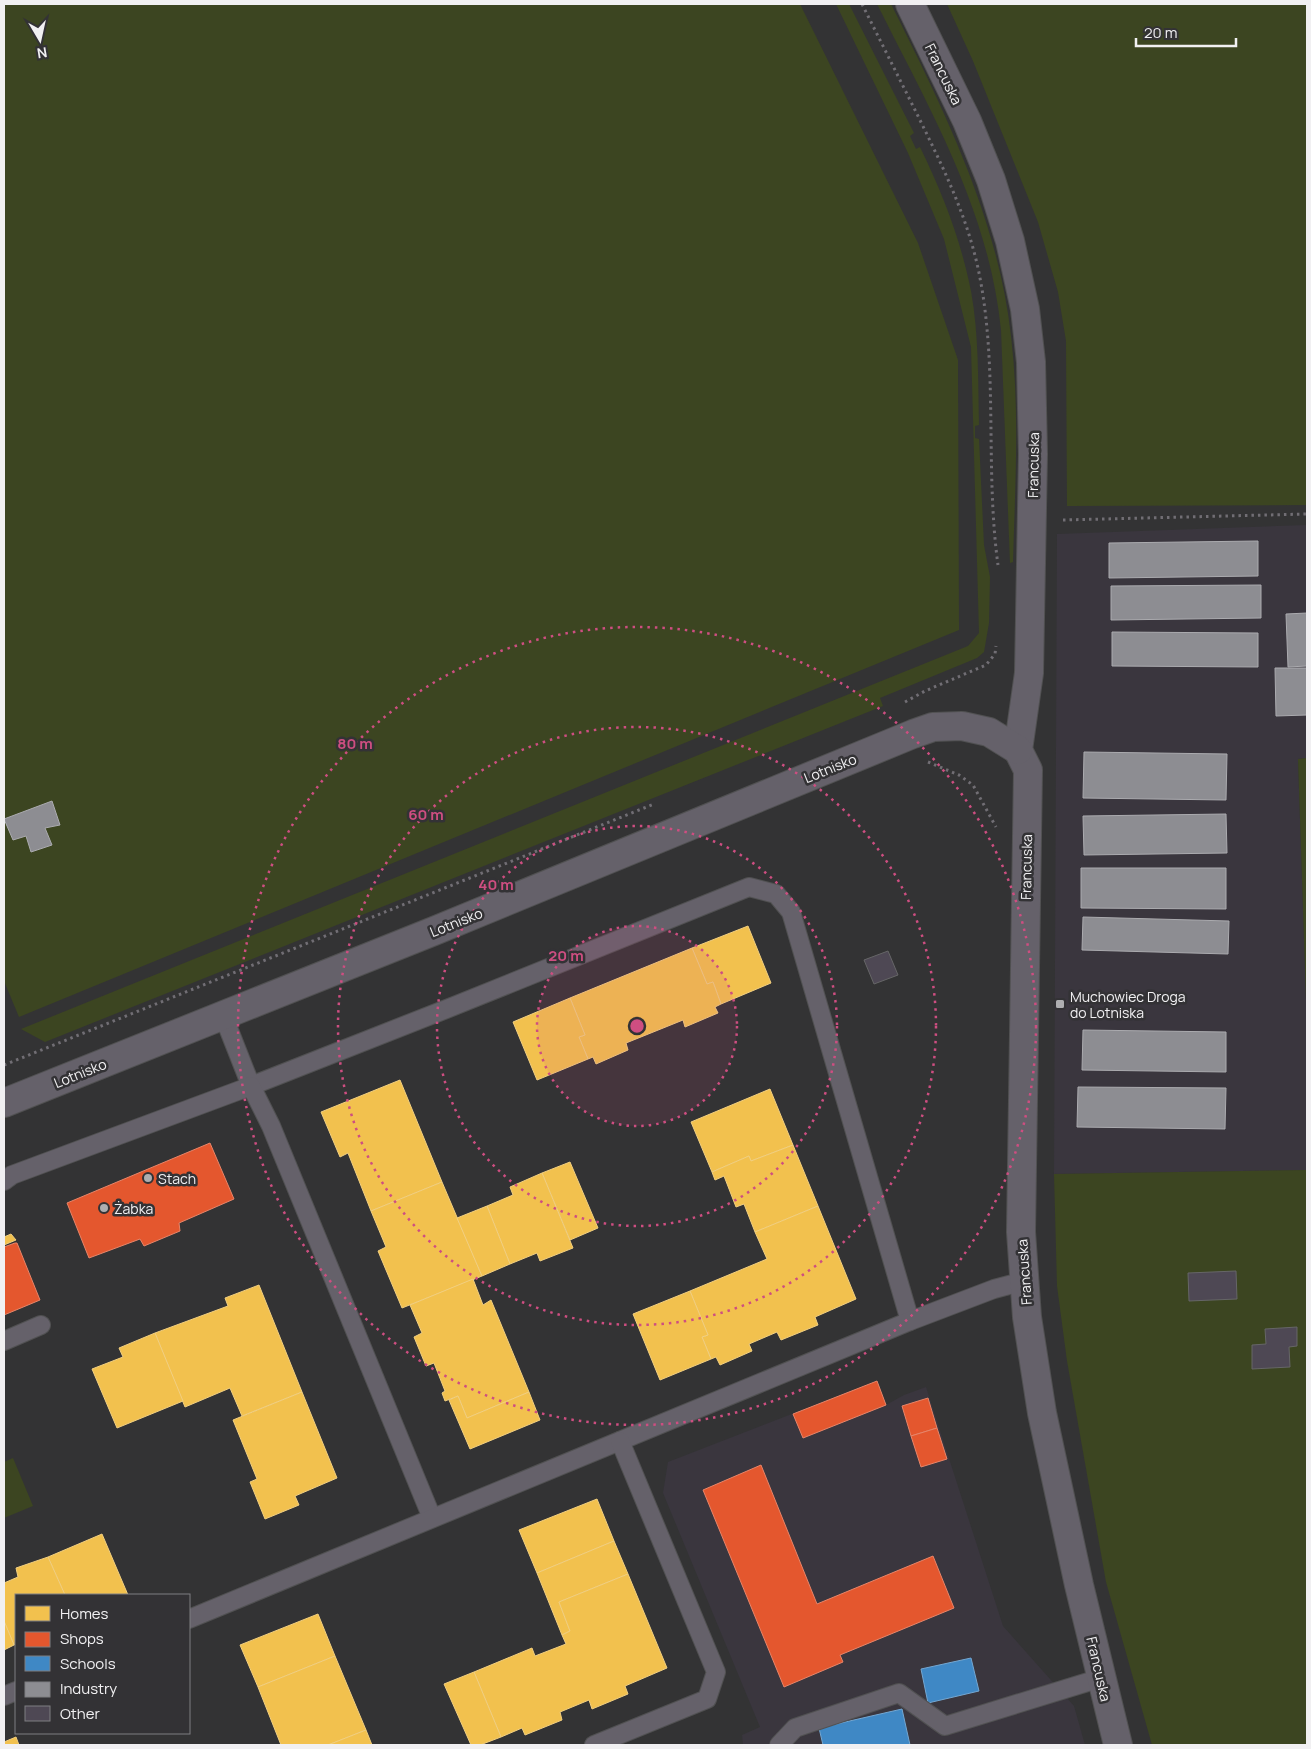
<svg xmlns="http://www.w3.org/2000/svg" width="1311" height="1749" viewBox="0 0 1311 1749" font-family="Manrope,sans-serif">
	<rect width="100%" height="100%" fill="#333334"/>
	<g fill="#3a363e">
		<path d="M1307,525V758L1298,759L1307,1029V1170L1054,1174L1057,534Z"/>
		<path d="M877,1381L886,1405L904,1395L926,1387L1003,1626L1074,1706L1085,1745H743L742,1735L760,1727L663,1493L668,1462Z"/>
	</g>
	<g fill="#3c4521">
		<path d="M4,4H800L918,243L958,360L959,630L19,1017L4,981Z"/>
		<path d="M836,4H849L914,133L910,136L916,149L920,147C943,194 961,241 971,291C979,335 978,381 979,425L975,426V438L979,439L984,545L990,577L989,623L984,652L977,658L880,698L883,706L45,1042L21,1029L968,646L979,633L971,347L944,239L908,153Z"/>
		<path d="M877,4H891C943,108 998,218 1011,336C1020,411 1015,487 1013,562L1010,563L1001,330C989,210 930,110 877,4Z"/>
		<path d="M947,4H1307V505L1067,506L1066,341L1058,292L1038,222L973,61Z"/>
		<path d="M1307,758V1029L1298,759Z"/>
		<path d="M1307,1170V1745H1152L1106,1582L1067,1361L1057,1286L1054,1174Z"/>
		<path d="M13,1458L33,1506L4,1518V1462Z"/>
	</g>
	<g fill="#f2c14e" stroke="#f2cf7f">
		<path d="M748,926L771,983L721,1004L713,982L707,984L692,948Z"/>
		<path d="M692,948L707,984L713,982L721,1004L715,1007L718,1013L685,1027L683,1020L626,1043L628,1050L596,1064L593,1057L588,1059L579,1037L585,1035L570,998Z"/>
		<path d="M570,998L585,1035L579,1037L588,1059L537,1080L513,1022Z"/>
		<path d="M400,1080L442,1182L371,1211L348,1153L340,1157L321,1112Z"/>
		<path d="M770,1089L793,1145L751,1161L749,1156L712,1172L691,1122Z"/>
		<path d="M793,1145L818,1206L755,1232L744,1204L736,1207L724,1176L715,1180L712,1172L749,1156L751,1161Z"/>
		<path d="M570,1162L598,1228L570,1240L542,1173Z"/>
		<path d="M542,1173L573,1248L540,1261L537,1253L510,1264L487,1206L513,1195L510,1187Z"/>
		<path d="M442,1182L482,1276L402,1308L378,1251L386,1247L371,1211Z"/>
		<path d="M487,1206L510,1264L482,1276L457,1218Z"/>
		<path d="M818,1206L856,1299L815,1317L818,1325L781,1340L777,1332L749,1344L752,1351L720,1365L716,1357L711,1359L702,1337L708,1335L690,1291L767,1259L755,1232Z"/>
		<path d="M11,1234L16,1240L4,1245V1237Z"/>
		<path d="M473,1279L483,1305L491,1300L529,1392L467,1418L458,1396L445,1401L442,1393L445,1391L434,1363L426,1366L414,1337L422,1333L410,1305Z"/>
		<path d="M259,1285L302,1392L242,1416L230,1388L185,1407L155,1333L228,1306L225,1298Z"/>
		<path d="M690,1291L708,1335L702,1337L711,1359L660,1380L633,1314Z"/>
		<path d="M155,1333L183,1401L117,1428L92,1369L123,1357L119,1348Z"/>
		<path d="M302,1392L337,1478L295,1496L299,1505L265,1519L250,1482L257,1479L233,1420Z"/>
		<path d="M529,1392L540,1420L470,1449L449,1400L458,1396L467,1418Z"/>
		<path d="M597,1499L614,1541L537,1573L519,1530Z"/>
		<path d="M102,1534L128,1595H65L48,1557Z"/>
		<path d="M614,1541L628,1574L559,1602L570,1631L562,1635L537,1573Z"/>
		<path d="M48,1557L65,1595H16V1644L14,1645L4,1621V1583L18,1577L16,1568Z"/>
		<path d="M628,1574L667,1668L625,1686L628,1694L592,1709L589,1700L560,1712L562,1720L525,1735L522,1728L501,1737L474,1672L532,1648L535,1656L566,1644L562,1635L570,1631L559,1602Z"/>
		<path d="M318,1614L335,1656L258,1687L240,1645Z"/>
		<path d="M4,1621L14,1645L4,1650Z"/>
		<path d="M335,1656L366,1730L328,1745H281L258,1687Z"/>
		<path d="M474,1672L501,1737L480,1745H471L444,1684Z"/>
		<path d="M366,1730L372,1745H328Z"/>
		<path d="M16,1737L19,1745H4V1742Z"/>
	</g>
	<g fill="#e4572e" stroke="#e88569">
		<path d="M210,1143L234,1199L179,1223L180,1231L144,1246L140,1239L89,1258L67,1203Z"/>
		<path d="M15,1243H17L40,1300L4,1315V1247Z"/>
		<path d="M877,1381L886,1405L803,1438L793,1414Z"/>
		<path d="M928,1398L937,1428L911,1436L902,1406Z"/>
		<path d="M937,1428L947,1459L921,1467L911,1436Z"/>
		<path d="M761,1465L817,1604L933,1556L954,1608L840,1655L843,1662L784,1687L703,1490Z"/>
	</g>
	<g fill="#3f88c5" stroke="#74a7d2">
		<path d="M971,1658L979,1691L928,1703L921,1669Z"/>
		<path d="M902,1709L910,1745H823L819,1728Z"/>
	</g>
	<g fill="#8d8d92" stroke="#ababaf">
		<path d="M1258,541V576L1109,578V543Z"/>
		<path d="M1261,585V618L1111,620V586Z"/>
		<path d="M1307,613V666L1288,667L1286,614Z"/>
		<path d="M1112,632L1258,633V667L1112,666Z"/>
		<path d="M1275,668H1307V715L1276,716Z"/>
		<path d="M1084,752L1227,754L1226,800L1083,798Z"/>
		<path d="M52,801L60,825L45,828L52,845L31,852L26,836L13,840L4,819Z"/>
		<path d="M1226,814L1227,853L1084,855L1083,816Z"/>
		<path d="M1081,868H1226V909L1081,908Z"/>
		<path d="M1083,917L1229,921L1228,954L1082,950Z"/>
		<path d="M1083,1030L1226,1032V1072L1082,1070Z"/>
		<path d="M1078,1087L1226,1088L1225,1129L1077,1127Z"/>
	</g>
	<g fill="#4e4854" stroke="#666667">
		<path d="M888,951L898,975L874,984L864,960Z"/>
		<path d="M1236,1271L1237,1299L1189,1301L1188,1273Z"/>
		<path d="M1297,1327V1346L1289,1347L1290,1367L1252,1369V1345L1266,1344L1265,1329Z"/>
	</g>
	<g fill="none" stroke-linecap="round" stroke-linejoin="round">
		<g stroke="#515152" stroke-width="20">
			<g id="lane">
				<path d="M223,1015L251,1086L454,1006L749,887L776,894L791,912L910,1321"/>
				<path d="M4,1181L12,1175L251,1086L271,1126L432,1518"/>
				<path d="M4,1341L41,1325"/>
				<path d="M189,1619L910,1321L994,1289L1024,1281"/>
				<path d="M4,1696L16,1691"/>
				<path d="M594,1745L707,1699L716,1672L620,1441"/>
				<path d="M779,1745L795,1728L899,1693L945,1726L1101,1678"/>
			</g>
		</g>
		<g stroke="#515152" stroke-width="30">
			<g id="street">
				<path d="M910,4L967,121L991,180L1010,241L1025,309L1031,362L1033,454L1029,673L1018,750L1028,770L1021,1232L1027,1317L1042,1413L1079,1585L1118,1745"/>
				<path d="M4,1103L434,931L913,734L933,727L962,726L989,732L1018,750"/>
			</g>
		</g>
		<g stroke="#716e74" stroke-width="3" stroke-dasharray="2.5 4" stroke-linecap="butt">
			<path d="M862,4C880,40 898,76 916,112C942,165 969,219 980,278C998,372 985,470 998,565"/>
			<path d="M1063,520L1307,514"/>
			<path d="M905,702L925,691L986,665L995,654L996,646"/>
			<path d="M928,762L959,775L973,785L996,827"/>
			<path d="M4,1065L654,804"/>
		</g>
		<use href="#lane" stroke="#65616a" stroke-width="18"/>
		<use href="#street" stroke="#65616a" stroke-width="28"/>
	</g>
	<circle cx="637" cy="1026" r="100" fill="#ce4e81" fill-opacity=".12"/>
	<g fill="none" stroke="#ce4e81" stroke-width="2.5" stroke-dasharray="2.5 5">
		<circle cx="637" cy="1026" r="100"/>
		<circle cx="637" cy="1026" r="200"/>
		<circle cx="637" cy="1026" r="299"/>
		<circle cx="637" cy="1026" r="399"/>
	</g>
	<g fill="#aeaeb0" stroke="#333235" stroke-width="2">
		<rect x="1055" y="999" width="10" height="10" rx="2.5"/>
		<circle cx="148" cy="1178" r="5"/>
		<circle cx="104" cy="1208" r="5"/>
	</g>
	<g text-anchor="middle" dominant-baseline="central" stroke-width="5" stroke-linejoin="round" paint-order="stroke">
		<g font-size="14" fill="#f1f0f2" stroke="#333235">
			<text transform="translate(944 74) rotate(64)">Francuska</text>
			<text transform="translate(1033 465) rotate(-89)">Francuska</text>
			<text transform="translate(830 768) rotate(-22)">Lotnisko</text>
			<text transform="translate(1026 867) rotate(-89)">Francuska</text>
			<text transform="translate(456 922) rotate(-22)">Lotnisko</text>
			<text transform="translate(80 1073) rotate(-22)">Lotnisko</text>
			<text transform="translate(1024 1272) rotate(-94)">Francuska</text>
			<text transform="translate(1099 1669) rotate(77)">Francuska</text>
		</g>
		<g font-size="14" fill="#f1f0f2" stroke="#333235" text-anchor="start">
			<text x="1070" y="996">Muchowiec Droga<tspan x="1070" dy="16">do Lotniska</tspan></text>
			<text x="158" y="1178">Stach</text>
			<text x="114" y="1208">Żabka</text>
		</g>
	</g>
	<circle cx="637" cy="1026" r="8" fill="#ce4e81" stroke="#333235" stroke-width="2.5"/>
	<g font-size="15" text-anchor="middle" font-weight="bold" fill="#ce4e81" stroke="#333235" stroke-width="5" stroke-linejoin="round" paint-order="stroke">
		<text x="355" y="749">80 m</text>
		<text x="426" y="820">60 m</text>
		<text x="496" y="890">40 m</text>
		<text x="566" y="961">20 m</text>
	</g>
	<rect width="1311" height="1749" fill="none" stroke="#f1f0f2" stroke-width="10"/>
	<rect x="15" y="1594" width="175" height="140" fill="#333235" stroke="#7f7e81"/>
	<rect x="25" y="1606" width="25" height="15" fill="#f2c14e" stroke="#7f7e81"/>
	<text x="60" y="1619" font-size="15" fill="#f1f0f2">Homes</text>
	<rect x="25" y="1632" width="25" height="15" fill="#e4572e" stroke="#7f7e81"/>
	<text x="60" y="1644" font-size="15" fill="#f1f0f2">Shops</text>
	<rect x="25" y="1656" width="25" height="15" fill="#3f88c5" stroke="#7f7e81"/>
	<text x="60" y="1669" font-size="15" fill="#f1f0f2">Schools</text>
	<rect x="25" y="1682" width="25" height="15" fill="#8d8d92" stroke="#7f7e81"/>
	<text x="60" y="1694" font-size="15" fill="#f1f0f2">Industry</text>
	<rect x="25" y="1706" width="25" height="15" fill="#4e4854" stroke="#7f7e81"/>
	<text x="60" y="1719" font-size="15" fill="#f1f0f2">Other</text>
	<g transform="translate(40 40) rotate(171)" stroke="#333235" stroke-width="4" paint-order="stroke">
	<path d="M0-4L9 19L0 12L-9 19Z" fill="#f1f0f2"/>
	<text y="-8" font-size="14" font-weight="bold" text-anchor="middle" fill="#f1f0f2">N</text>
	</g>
	<path d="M1136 38v8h100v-8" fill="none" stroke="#f1f0f2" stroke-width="2.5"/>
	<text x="1144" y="38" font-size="15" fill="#f1f0f2" stroke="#333235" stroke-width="4" paint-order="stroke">20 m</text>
</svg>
